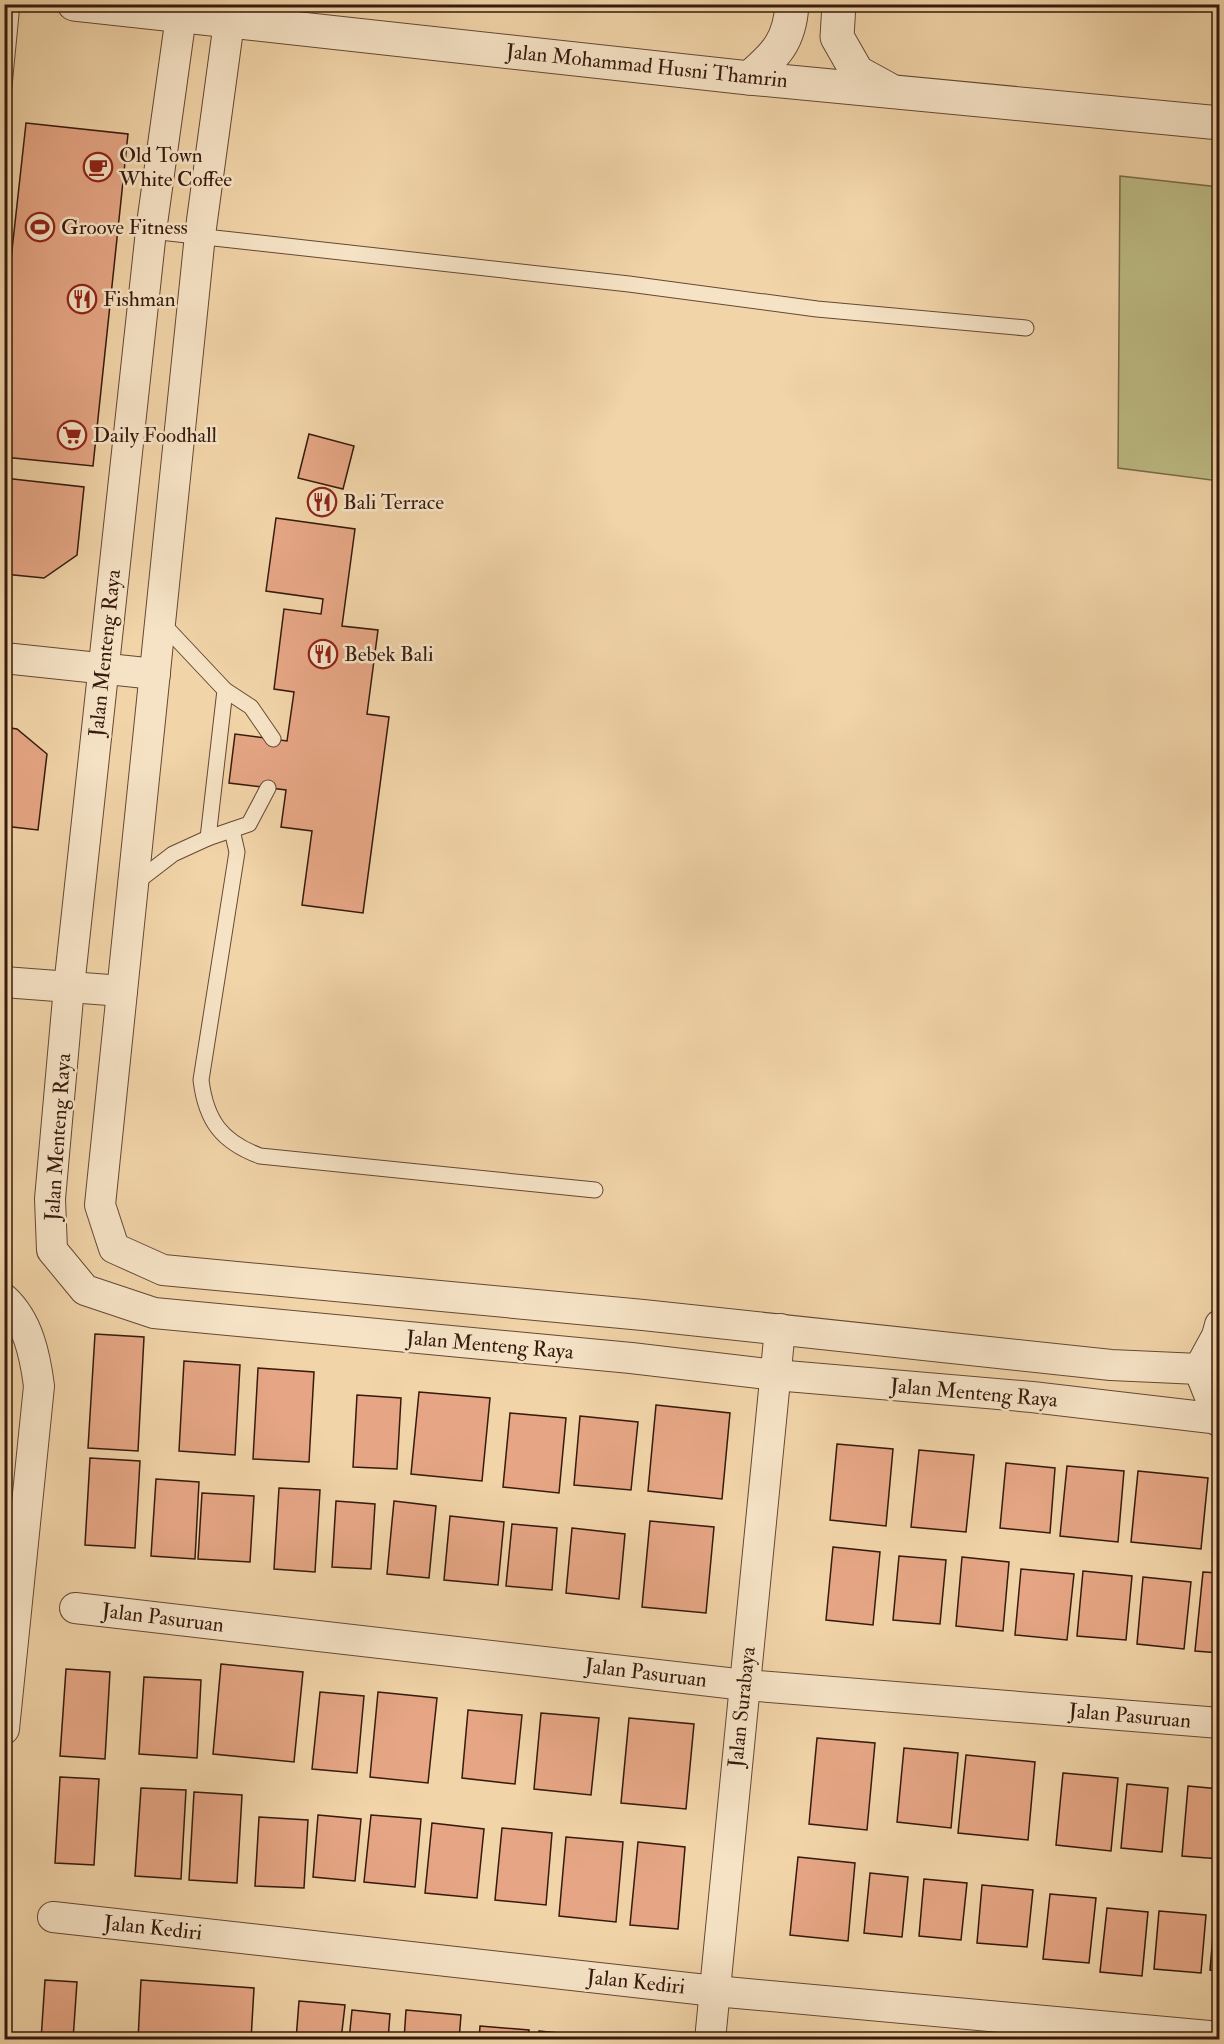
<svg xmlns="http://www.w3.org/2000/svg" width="1224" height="2044" viewBox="0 0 1224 2044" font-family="'IM FELL Double Pica',serif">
	<rect width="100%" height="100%" fill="#f1d4a8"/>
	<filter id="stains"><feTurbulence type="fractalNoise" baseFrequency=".00333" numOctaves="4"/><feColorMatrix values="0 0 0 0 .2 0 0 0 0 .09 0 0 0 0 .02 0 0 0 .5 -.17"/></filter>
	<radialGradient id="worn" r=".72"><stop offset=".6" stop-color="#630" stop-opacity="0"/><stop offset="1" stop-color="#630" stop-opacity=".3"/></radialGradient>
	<path fill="#bdbc85" stroke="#7a6b49" stroke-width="1.5" d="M1120,176L1219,187V481L1118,468Z"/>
	<g fill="#e6a685" stroke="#361a0d" stroke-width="1.5">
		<path d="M26,123L128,134L93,466L4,457V323Z"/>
		<path d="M309,434L354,446L343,489L298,478Z"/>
		<path d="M4,478L84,487L77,555L44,578L4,574Z"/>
		<path d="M276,518L355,529L342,626L378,630L367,714L389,717L363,913L302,905L312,831L281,827L286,790L229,783L235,734L287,741L294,692L274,689L284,609L321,614L323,599L266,591Z"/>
		<path d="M4,727L17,729L47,754L38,830L4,826Z"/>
		<path d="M95,1334L144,1337L138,1451L88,1448Z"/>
		<path d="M184,1361L240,1365L235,1455L179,1451Z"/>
		<path d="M258,1368L314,1372L309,1462L253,1459Z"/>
		<path d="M419,1392L490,1398L482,1481L411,1474Z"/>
		<path d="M357,1395L401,1398L397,1469L353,1467Z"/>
		<path d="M656,1405L730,1413L722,1499L648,1491Z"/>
		<path d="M510,1413L566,1418L559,1493L503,1487Z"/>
		<path d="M580,1416L638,1422L631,1490L574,1485Z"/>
		<path d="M837,1444L893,1449L886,1526L830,1520Z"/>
		<path d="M919,1450L974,1455L966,1532L911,1527Z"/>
		<path d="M90,1458L140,1461L135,1548L85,1545Z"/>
		<path d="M1006,1463L1055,1468L1050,1533L1000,1528Z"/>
		<path d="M1067,1466L1124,1471L1118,1542L1060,1536Z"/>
		<path d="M1138,1471L1208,1478L1201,1549L1131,1542Z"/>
		<path d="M156,1479L199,1482L195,1559L151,1556Z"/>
		<path d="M279,1488L320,1490L315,1572L274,1569Z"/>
		<path d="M202,1493L254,1496L250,1562L198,1559Z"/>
		<path d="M336,1501L375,1504L371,1569L332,1567Z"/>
		<path d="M394,1501L436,1506L429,1578L387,1574Z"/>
		<path d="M450,1516L504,1522L498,1585L444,1580Z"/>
		<path d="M650,1521L714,1527L706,1613L642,1607Z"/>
		<path d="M512,1524L557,1528L552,1590L506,1586Z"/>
		<path d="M572,1528L625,1534L619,1599L566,1593Z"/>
		<path d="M833,1547L880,1552L873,1625L826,1620Z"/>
		<path d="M899,1556L946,1560L940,1624L893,1620Z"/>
		<path d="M962,1557L1009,1562L1003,1631L956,1626Z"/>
		<path d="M1021,1569L1074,1574L1067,1640L1015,1635Z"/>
		<path d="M1083,1571L1132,1576L1126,1640L1077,1636Z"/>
		<path d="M1203,1572L1220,1573V1653L1195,1651Z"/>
		<path d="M1143,1577L1191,1582L1184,1649L1137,1644Z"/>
		<path d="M221,1664L303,1672L294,1762L213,1754Z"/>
		<path d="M66,1669L110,1672L105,1759L60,1756Z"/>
		<path d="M144,1677L201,1680L197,1758L139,1754Z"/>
		<path d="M320,1692L364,1696L357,1773L312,1769Z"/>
		<path d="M378,1692L437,1698L428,1783L370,1777Z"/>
		<path d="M468,1710L522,1715L515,1784L462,1778Z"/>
		<path d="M541,1713L599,1718L591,1795L534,1789Z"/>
		<path d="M629,1718L694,1724L686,1809L621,1803Z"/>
		<path d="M817,1738L875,1743L867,1830L809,1824Z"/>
		<path d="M904,1748L958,1753L951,1828L897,1822Z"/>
		<path d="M966,1755L1035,1762L1028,1840L958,1833Z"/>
		<path d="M1063,1773L1118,1778L1111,1851L1056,1845Z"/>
		<path d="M60,1777L99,1779L94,1865L55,1863Z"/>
		<path d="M1127,1784L1168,1788L1162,1852L1121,1848Z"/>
		<path d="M1188,1786L1220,1789V1859L1182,1856Z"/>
		<path d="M141,1788L186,1790L181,1879L135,1876Z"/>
		<path d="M194,1792L242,1795L237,1883L189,1880Z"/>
		<path d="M318,1815L361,1819L355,1881L313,1877Z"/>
		<path d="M371,1815L421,1819L415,1887L364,1882Z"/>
		<path d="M259,1817L308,1820L304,1888L255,1886Z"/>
		<path d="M432,1823L484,1829L477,1898L425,1893Z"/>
		<path d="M502,1828L552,1833L546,1905L495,1900Z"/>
		<path d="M566,1837L623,1842L616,1922L559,1916Z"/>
		<path d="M638,1842L685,1847L678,1929L630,1925Z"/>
		<path d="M798,1857L855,1863L848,1941L790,1935Z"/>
		<path d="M870,1873L908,1877L902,1937L864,1933Z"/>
		<path d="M924,1879L967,1883L961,1940L919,1936Z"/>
		<path d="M982,1885L1033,1890L1027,1947L977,1943Z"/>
		<path d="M1050,1894L1096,1898L1089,1963L1043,1959Z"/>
		<path d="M1107,1908L1148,1912L1142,1976L1100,1972Z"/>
		<path d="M1159,1911L1206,1915L1201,1973L1154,1969Z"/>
		<path d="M1215,1912H1220V1971L1210,1970Z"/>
		<path d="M45,1980L77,1982L73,2040H41Z"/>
		<path d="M141,1980L254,1988L251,2040L199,2037L138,2040Z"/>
		<path d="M299,2001L345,2005L341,2040H296Z"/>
		<path d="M352,2010L390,2014L388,2040H349Z"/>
		<path d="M406,2010L461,2015L459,2040H404Z"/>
		<path d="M480,2026L529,2030L528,2040H479Z"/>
		<path d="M539,2031L590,2036V2040H538Z"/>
		<path d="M608,2034L657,2040H607Z"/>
	</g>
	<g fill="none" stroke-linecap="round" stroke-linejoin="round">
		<g stroke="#654834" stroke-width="17">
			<g id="service">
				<path d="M4,86L12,4"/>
				<path d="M151,231L629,284L817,309L1026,328"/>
				<path d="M225,690L251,707L273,739"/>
				<path d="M232,830L237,852L201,1080C206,1121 222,1142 260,1156L595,1190"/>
				<path d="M208,838L249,824L268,788"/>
				<path d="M134,884L173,854L208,838L225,690L161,622"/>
			</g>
		</g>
		<g stroke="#654834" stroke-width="32">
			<g id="minor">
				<path d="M181,16L151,231L69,987L50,1199L52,1250L85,1290L154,1313L631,1358L775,1375L1032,1397L1220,1419"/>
				<path d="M229,22L200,235L100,1205L114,1248L163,1270L643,1315L1111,1365L1199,1369L1220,1364"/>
				<path d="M4,658L155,674"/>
				<path d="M4,982L122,991"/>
				<path d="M4,1299C28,1321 35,1355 39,1386L4,1729"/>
				<path d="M1220,1325L1217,1336L1199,1369L1220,1422"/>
				<path d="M75,1608L745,1685L1220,1723"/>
				<path d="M53,1917L715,1991L1220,2037"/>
				<path d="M710,2040L780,1329"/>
			</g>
		</g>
		<g stroke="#654834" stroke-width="35">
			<g id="tertiary">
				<path d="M74,4L749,78L1220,123"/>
				<path d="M839,4L837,37L857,72L888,89"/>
				<path d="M749,78C776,55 790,41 792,4"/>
			</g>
		</g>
		<use href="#service" stroke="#f6e3c6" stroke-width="15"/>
		<use href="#minor" stroke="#f6e3c6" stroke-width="30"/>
		<use href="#tertiary" stroke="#f6e3c6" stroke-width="33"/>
	</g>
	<defs>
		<g id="cafe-ring" transform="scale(1.5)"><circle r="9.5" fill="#f6e3c6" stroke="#8f2418" stroke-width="1.5"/><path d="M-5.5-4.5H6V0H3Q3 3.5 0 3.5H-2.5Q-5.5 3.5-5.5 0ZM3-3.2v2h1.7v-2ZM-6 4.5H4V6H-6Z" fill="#8f2418"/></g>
		<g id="stadium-ring" transform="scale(1.5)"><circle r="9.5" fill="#f6e3c6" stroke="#8f2418" stroke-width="1.5"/><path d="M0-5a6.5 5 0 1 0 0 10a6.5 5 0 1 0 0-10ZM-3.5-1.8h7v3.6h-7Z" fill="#8f2418"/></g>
		<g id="restaurant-ring" transform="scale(1.5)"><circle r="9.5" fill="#f6e3c6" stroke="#8f2418" stroke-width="1.5"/><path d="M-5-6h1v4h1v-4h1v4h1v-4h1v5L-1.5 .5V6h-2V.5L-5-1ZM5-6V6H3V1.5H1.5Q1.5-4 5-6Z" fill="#8f2418"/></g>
		<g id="supermarket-ring" transform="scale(1.5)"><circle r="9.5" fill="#f6e3c6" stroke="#8f2418" stroke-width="1.5"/><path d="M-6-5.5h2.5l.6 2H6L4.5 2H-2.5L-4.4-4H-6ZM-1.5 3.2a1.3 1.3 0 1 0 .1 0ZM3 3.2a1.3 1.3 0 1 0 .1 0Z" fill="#8f2418"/></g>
	</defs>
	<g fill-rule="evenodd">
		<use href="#cafe-ring" x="98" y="167"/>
		<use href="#stadium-ring" x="40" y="227"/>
		<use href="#restaurant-ring" x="82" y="299"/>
		<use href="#supermarket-ring" x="72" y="435"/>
		<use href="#restaurant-ring" x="322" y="502"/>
		<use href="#restaurant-ring" x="323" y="654"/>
	</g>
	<g text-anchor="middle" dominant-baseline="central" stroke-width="5" stroke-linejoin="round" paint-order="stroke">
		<g font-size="21" fill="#361a0d" stroke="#f6e3c6">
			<text transform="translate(647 66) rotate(6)">Jalan Mohammad Husni Thamrin</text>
			<text transform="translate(105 653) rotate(-84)">Jalan Menteng Raya</text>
			<text transform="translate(58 1137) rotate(-86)">Jalan Menteng Raya</text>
			<text transform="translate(490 1345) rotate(5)">Jalan Menteng Raya</text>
			<text transform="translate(974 1393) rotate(5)">Jalan Menteng Raya</text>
			<text transform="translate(163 1618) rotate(7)">Jalan Pasuruan</text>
			<text transform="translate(646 1673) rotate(7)">Jalan Pasuruan</text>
			<text transform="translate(742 1707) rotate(-84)">Jalan Surabaya</text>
			<text transform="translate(1130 1716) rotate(5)">Jalan Pasuruan</text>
			<text transform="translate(153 1928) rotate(6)">Jalan Kediri</text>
			<text transform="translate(636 1982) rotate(6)">Jalan Kediri</text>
		</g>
		<g font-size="21" fill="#361a0d" stroke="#f6e3c6" text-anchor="start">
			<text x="119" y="155">Old Town<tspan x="119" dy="24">White Coffee</tspan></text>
			<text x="61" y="227">Groove Fitness</text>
			<text x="103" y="299">Fishman</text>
			<text x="93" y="435">Daily Foodhall</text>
			<text x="343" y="502">Bali Terrace</text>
			<text x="344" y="654">Bebek Bali</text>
		</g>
	</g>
	<rect width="1224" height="2044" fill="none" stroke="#f1d4a8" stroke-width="24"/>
	<rect x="6" y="6" width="1212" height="2032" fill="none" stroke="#361a0d" stroke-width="3"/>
	<rect x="12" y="12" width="1200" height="2020" fill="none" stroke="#361a0d" stroke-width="1.5"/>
	<rect width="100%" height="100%" filter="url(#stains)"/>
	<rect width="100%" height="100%" fill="url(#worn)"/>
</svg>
